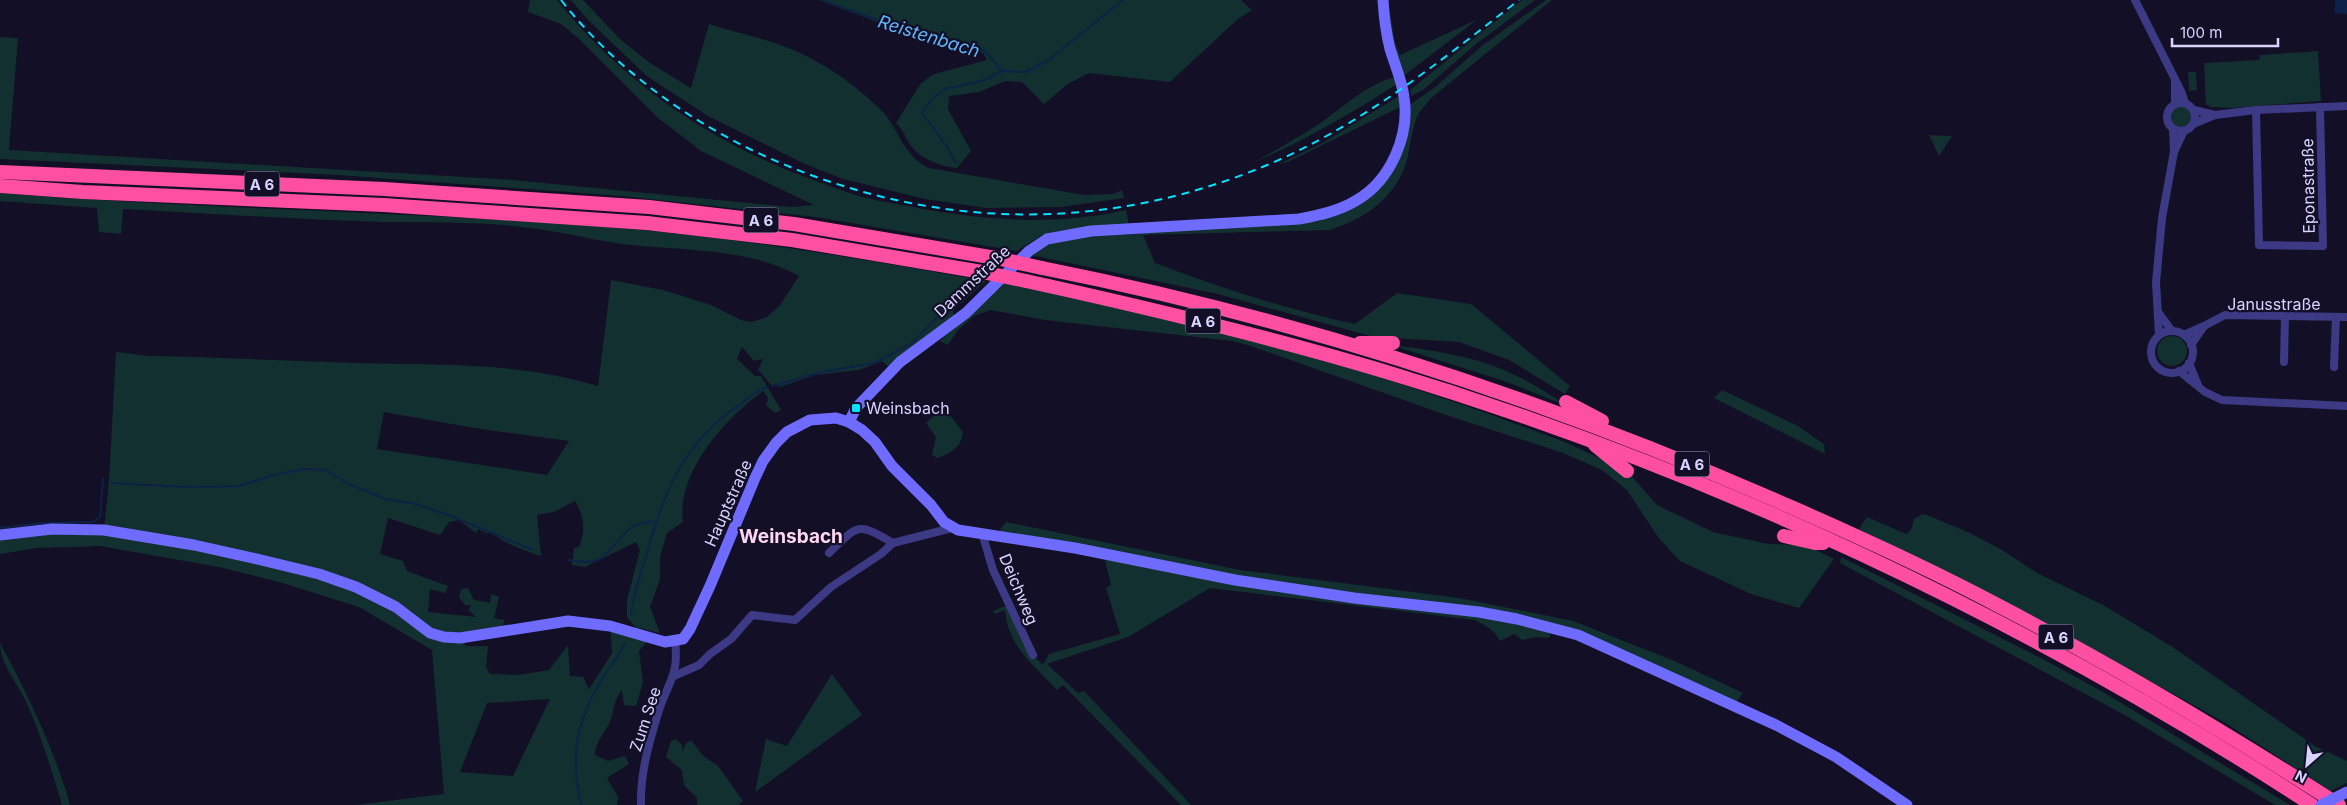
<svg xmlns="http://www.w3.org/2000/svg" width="2347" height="805" viewBox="0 0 2347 805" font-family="Inter,sans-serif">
	<rect width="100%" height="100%" fill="#130f26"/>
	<g fill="#12302f" fill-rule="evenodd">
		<path d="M530,0H557C625,86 721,149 824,184C839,189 853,195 867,198C886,203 905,205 923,209C991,221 1059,225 1126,210L1129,226L1064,230L1042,235L1017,251L815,217L622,196L339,175L0,159V37L18,38L9,150L513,180L790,207L814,205L701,151L657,117L578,38L561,24L528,12Z"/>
		<path d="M571,0H583L620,39L650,63L691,88L709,24C734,32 759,37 783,46C817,58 852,82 879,108C900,128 901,155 929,168L1084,195L1113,194L1122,190L1124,198L1061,207L986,208L925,199L843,179L805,164L708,116L648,77L588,20Z"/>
		<path d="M819,0H1241L1252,10L1238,19L1170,82L1089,73L1068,84L1044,104L1022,82L1005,81L979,92L949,96L948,109L971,151L957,168C941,167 921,159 911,146C906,139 903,129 896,123L921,83L934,74L987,60L983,53L950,47L909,34Z"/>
		<path d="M1388,0L1395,43L1400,55L1478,19L1402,77L1393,45Z"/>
		<path d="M1522,0H1535L1475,45L1423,90L1411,96L1410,90Z"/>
		<path d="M1546,0H1552L1431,98C1426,105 1418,112 1416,120C1410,136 1410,154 1404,169C1390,202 1363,219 1330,230L1143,235L1155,263C1220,288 1286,309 1355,324L1397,293L1471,304L1570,386L1565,394L1509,360L1459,342L1374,337L1218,294L1031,255L1053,241L1083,236L1142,234L1143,231L1329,216L1388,174L1408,106L1434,88L1483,45Z"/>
		<path d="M2318,51L2321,101L2232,108L2209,107V105H2206L2204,63L2259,60L2260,55Z"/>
		<path d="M2188,72H2196L2197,90L2189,91Z"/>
		<path d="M1395,77L1397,84C1350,114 1303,142 1252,163C1275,151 1297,138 1319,124C1342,108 1367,84 1395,77Z"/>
		<path d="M1399,96L1400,107L1288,162L1279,164L1324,142Z"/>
		<circle cx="2181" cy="117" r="10"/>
		<path d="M1929,135L1952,136L1939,156Z"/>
		<path d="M0,193C198,209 398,211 597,226C728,236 857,258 986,281L953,310L954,318L890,368L882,361L859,370L815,375L780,387L773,384L772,386L758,370L763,359L754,361L742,347L737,359L755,376H761L781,410L775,413L766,405L768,398L763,391C726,418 676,472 683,522L667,533L660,557V579L650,607L660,633L635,627L627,617V600L640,550L636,542L585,567L572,565L574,548L579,547C586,530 584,516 575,501L554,512L537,515L541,556C522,550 501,542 486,529L488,534L478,529L476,533L459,520L449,522L440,535L388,518L380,554L403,561L407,571L448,586L446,593L430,589L428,612L476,617L468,610L471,605H465L459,598L461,589L468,588L474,600L490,603L491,594L499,597L494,618L503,620L505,618L501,630L460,638L466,646H488L486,667L490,674L518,675L549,670L568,645L570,676L583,677L589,689L612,653L610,626L650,638L639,651L643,682L636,706L624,705L622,690C613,702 615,707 611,719C605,735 597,737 595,755L608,761L625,756L629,764L607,778L618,797L617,805H356L444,794L432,650L359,607L279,582L219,567L100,546L37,548L0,554V534L104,530L109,480L116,352L148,356C218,357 287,361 357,363C437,365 520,362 598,386L611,280L663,290L711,305L741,320L751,322L767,317L780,305L799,276C747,248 688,251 630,245C596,241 564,232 530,228C481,221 432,223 383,222C296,219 210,214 123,209L121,234L99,232L97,208L0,201ZM384,412L474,428L569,441L547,475L377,449ZM550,699L513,776L460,772L487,703Z"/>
		<path d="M1003,284L1032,287L1255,339L1368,373L1475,409L1565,442L1627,471L1657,505L1713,532L1768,544L1806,545L1834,559L1799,608L1751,594L1680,561L1658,537L1627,490L1602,470L1563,453L1446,415L1248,345L1232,341L1045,320L990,310L974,316L958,330L948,345L940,341Z"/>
		<circle cx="2172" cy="351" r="15"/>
		<path d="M1391,345C1463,354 1505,362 1565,405L1507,382Z"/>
		<path d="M1722,390L1798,426L1824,444L1825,454L1714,398Z"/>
		<path d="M945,409L963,432C961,448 952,452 938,458L932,455L936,437L926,423L939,410Z"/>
		<path d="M1922,514L1927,515L1970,533L2002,550L2037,573L2103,605L2171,646L2315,746L2347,761V783L2331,791L2224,722L2087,646L1859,529L1867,517L1906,534L1911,530L1914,519Z"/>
		<path d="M1006,522L1240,570L1459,598L1573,621L1677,662L1743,693L1734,705L1552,629L1549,638L1537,637L1522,640L1514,634L1500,641C1495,630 1486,626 1475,620L1210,588L1128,637L1047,664L1078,693L1084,691L1191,805H1181L1063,685L1057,690C1033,664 1008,647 1005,610L995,614L993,611L1010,604L1033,655L1043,665L1049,654L1120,634L1106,588L1111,585L1103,553L996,535Z"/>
		<path d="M1841,557L2039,657L2103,692L2290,805H2275L2121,713L1840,563Z"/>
		<path d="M0,643C28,695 54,748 70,805H62C52,772 42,738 28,706C20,686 0,665 0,643Z"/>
		<path d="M832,674L862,715L755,792L766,739L787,746Z"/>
		<path d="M676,739L682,745V751L687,742L692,741L702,755L718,766L743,801L738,805H697V798L684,785L682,770L666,757L671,741Z"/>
	</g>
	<path fill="#0c2248" d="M2335,0H2347V14L2335,13Z"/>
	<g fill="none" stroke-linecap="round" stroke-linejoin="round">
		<g stroke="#0c2248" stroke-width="2">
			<path d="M822,0L924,37L985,51L1002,71"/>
			<path d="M956,163L946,145L922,113L932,99L945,89L982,81L1002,71L1025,72L1050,59L1123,0"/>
			<path d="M772,386L822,372L874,363L912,343L948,306"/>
			<path d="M111,483L187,487L240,486L273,475L303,469L325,470L349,484L385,499L416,504L451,516L533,550"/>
			<path d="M0,528L43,523L93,522L100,517L103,479"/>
			<path d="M569,560C612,570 607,543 634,526C639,523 648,522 654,521"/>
			<path d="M631,615C633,593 641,574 647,553C664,490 684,443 739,405C748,398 757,390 768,387"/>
			<path d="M581,805C570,754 576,721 604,676C611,665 619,655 625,644"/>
		</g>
		<g stroke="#3d3a85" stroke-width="8">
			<path d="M2135,0L2181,91L2185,103"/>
			<circle cx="2181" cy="117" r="14"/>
			<path d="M2175,104V80"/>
			<path d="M2194,110L2215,115"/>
			<path d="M2256,110L2259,245L2323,246L2320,107"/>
			<path d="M2193,124L2215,115L2256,110L2347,106"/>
			<path d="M2174,152L2184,131"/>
			<path d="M2158,312L2172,331"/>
			<circle cx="2172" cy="352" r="21"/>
			<path d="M2159,335L2156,282L2162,218L2174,152L2173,129"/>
			<path d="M2184,335L2204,326"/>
			<path d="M2191,345L2204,326L2225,315L2347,317"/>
			<path d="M2284,362L2285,316"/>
			<path d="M2189,363L2198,385"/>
			<path d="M2334,367L2336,317"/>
			<path d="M2179,371L2205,392L2222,400L2347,406"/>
			<path d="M982,533L993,570L1033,655"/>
			<path d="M829,553C859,524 857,522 893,543"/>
			<path d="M674,676L699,665L710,654L731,639L752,615L795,620L831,587L881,554L893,543L952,528"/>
			<path d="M641,805C640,772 650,739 660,707C670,680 679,672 675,642"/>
		</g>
		<g stroke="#6f6bff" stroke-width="11">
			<path d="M849,422L856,408L900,362L966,313L1029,251L1047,239L1091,231L1299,219C1320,215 1339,211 1357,200C1391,180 1410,135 1404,97C1402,81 1395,65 1390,49C1386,33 1384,17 1383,0"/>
			<path d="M0,535L52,529L104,530L194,545L257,559L319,574L356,587L396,607L430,633L444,637L460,638L568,621L610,626L665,642L683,639L690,629L710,586L755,478L763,461L776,443L787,432L810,420L836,418L849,422L862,430L875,442L892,466L931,505L944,522L958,530L1075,548L1235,580L1354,598L1479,612L1517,619L1578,635L1778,726L1836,757L1907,805"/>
		</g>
		<g stroke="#ff4fa3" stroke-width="14">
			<path d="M0,172L384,189L649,207L794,224L996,258"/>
			<path d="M0,186L83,192L384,205L647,223L792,240L982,272"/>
			<path d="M1042,268C1299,319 1551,401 1791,507C1862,538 1934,571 2003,608C2118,668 2230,735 2339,805"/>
			<path d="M1026,281C1145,307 1263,335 1380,370C1707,468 2027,619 2312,805"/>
			<path d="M1360,343H1393"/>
			<path d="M1566,402L1602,421"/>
			<path d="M1595,445L1627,471"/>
			<path d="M1784,536L1815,543H1823"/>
		</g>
		<path stroke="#00e5ff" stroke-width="2" stroke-dasharray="8 6" stroke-linecap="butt" d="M561,0C613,66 681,116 756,152C926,232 1109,236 1281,159C1369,119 1443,59 1519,0"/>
		<path stroke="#6f6bff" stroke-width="11" d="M2321,805L2347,792"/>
		<g stroke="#ff4fa3" stroke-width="14">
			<path d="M996,258L1042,268"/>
			<path d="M982,272L1026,281"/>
		</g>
	</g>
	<rect fill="#00e5ff" stroke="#130f26" stroke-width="2" x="851" y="403" width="10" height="10" rx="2.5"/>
	<g text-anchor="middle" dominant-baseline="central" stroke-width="4.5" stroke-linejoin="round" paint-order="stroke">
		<g fill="#130f26" stroke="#9e99be" stroke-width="1">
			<rect x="244.5" y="171.5" width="35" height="25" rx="4"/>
			<rect x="743.5" y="207.5" width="35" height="25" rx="4"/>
			<rect x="1185.5" y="308.5" width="35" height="25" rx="4"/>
			<rect x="1674.5" y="451.5" width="35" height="25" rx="4"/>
			<rect x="2038.5" y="624.5" width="35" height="25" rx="4"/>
		</g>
		<g font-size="15" font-weight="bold" fill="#d9d4ff">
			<text x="262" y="184">A 6</text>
			<text x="761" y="220">A 6</text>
			<text x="1203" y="321">A 6</text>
			<text x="1692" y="464">A 6</text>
			<text x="2056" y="637">A 6</text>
		</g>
		<g font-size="16" fill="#d9d4ff" stroke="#130f26">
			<text transform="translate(2308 186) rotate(-91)">Eponastraße</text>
			<text transform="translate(972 281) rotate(-43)">Dammstraße</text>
			<text x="2274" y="304">Janusstraße</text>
			<text transform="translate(728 503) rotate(-66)">Hauptstraße</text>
			<text transform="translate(1019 589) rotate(67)">Deichweg</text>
			<text transform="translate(645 719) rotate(-72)">Zum See</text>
		</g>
		<g font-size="16" fill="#d9d4ff" stroke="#130f26" text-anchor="start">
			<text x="866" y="408">Weinsbach</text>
		</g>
		<g font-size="18" font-style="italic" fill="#62b6ff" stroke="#130f26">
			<text transform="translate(929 36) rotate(17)">Reistenbach</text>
		</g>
		<g font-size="19" font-weight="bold" fill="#ffd6f0" stroke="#130f26">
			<text x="791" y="536">Weinsbach</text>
		</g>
	</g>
	<g transform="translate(2307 765) rotate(207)" stroke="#130f26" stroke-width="4" paint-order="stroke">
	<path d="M0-4L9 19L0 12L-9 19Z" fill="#d9d4ff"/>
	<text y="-8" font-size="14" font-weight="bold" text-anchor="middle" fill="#d9d4ff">N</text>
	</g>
	<path d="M2172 38v8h106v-8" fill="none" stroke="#d9d4ff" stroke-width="2.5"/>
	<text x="2180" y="38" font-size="15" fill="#d9d4ff" stroke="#130f26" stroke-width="4" paint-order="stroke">100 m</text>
</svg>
